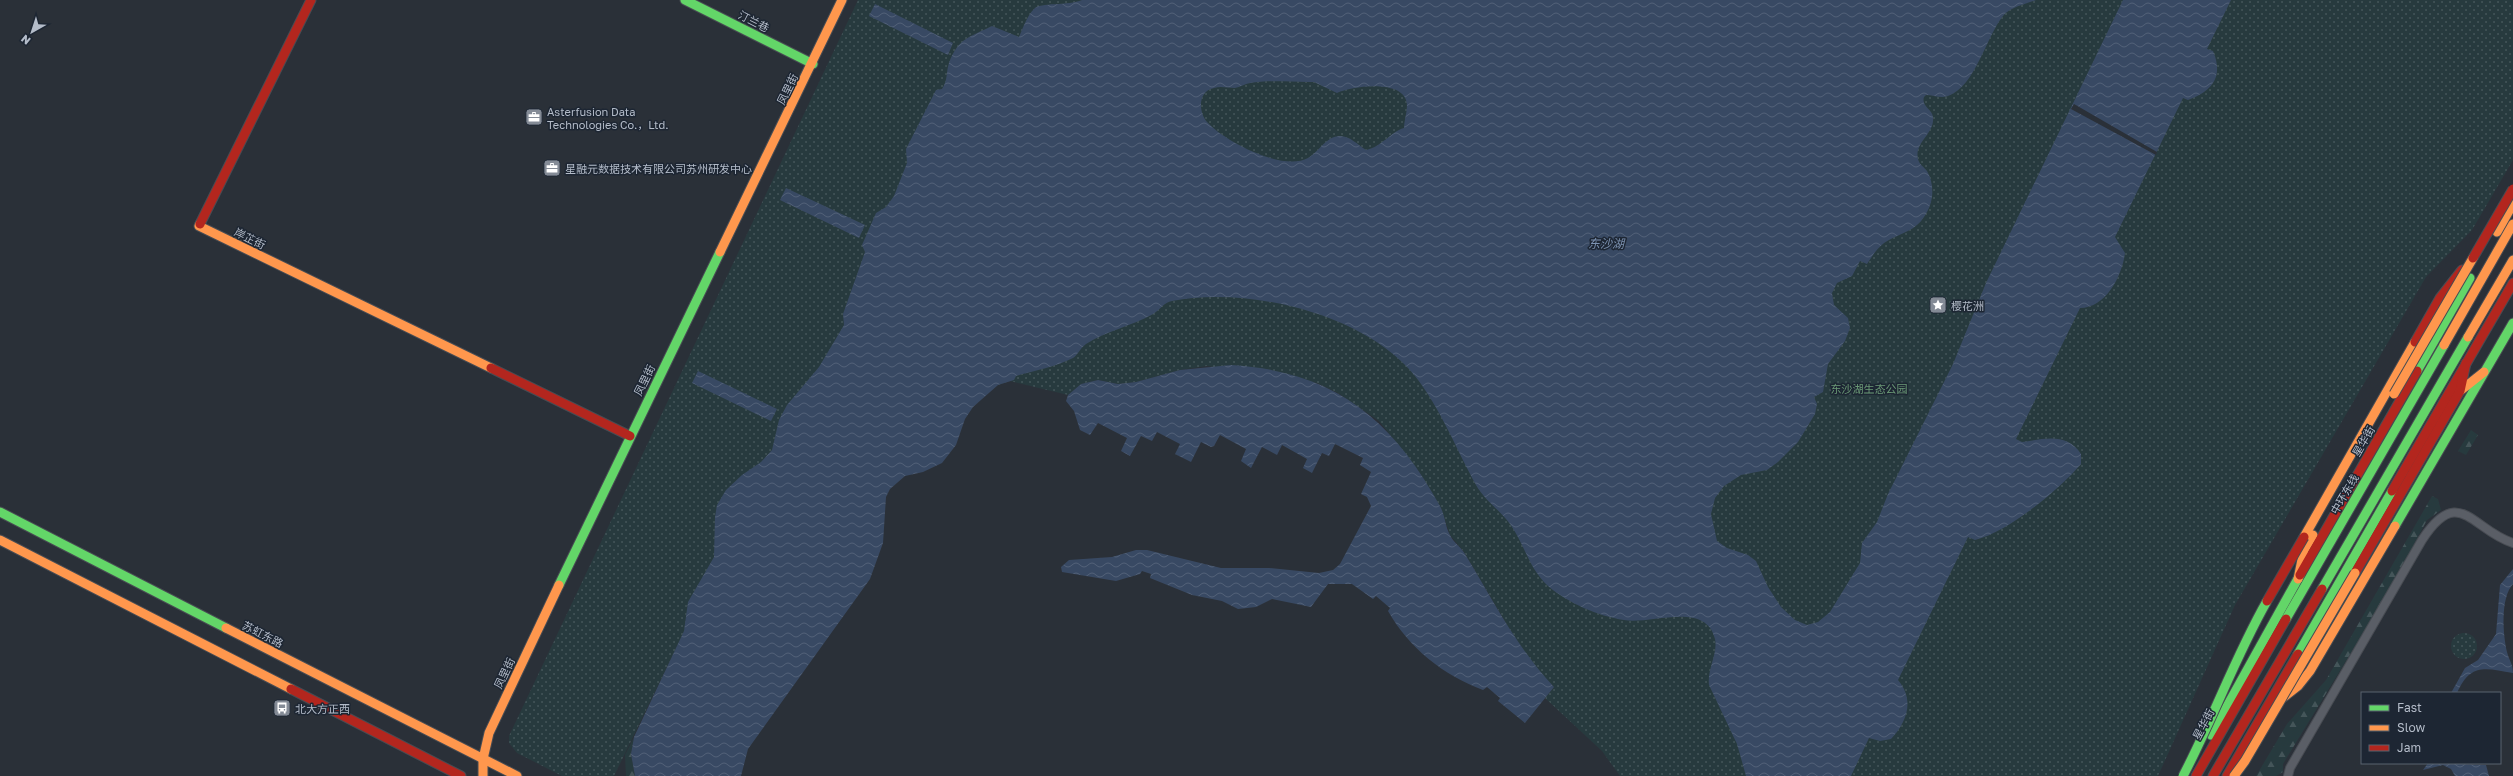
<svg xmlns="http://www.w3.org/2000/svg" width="2513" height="776" viewBox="0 0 2513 776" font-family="'Golos Text','Noto Sans SC',sans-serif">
	<defs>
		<pattern id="forest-firs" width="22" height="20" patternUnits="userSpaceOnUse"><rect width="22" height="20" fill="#273a3e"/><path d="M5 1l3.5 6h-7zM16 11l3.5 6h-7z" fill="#445559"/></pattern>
		<pattern id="park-dots" width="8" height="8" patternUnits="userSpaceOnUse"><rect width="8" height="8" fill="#273a3e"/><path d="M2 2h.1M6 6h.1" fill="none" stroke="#445559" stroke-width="1.8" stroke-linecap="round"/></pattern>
		<pattern id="water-waves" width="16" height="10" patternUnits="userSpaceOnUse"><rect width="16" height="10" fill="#384963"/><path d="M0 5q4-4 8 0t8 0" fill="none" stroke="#526178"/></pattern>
	</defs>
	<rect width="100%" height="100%" fill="#2a3038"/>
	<g fill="url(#forest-firs)">
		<path d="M2471,430L2478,435L2466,455L2458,451Z"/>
		<path d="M2432,496L2438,499L2441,510L2427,520L2390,589L2283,764V772L2276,776H2256L2287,724L2326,680Z"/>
		<path d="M634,737L631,754L635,776H626L625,755Z"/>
	</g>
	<g fill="url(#park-dots)">
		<path d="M858,0H2513V160L2472,230L2426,277L2235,605L2158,776H1620L1602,751L1545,698L1554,687L1535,667L1519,645L1464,552L1450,535L1441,508L1418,470L1379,421L1338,393L1317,383L1207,366L1180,370L1136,382L1118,384L1098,380L1081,384L1068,395L1010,381L998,385L684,632L614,776H562L517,753L509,743V736Z"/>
		<circle cx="2464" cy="646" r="13"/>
	</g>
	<g fill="url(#water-waves)" fill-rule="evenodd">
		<path d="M1082,0H2036C2026,4 2010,7 2003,16C1986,37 1975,87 1948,96C1941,99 1933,95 1926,95L1924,97C1921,106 1932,109 1933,117C1935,134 1914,142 1918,159C1919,164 1924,167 1927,171C1935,185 1934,203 1924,217C1916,230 1902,233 1889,240C1879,245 1873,255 1867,264L1860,261L1852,276L1837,283L1832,293L1834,305L1848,318L1850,328L1845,341L1828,364L1823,392L1814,397L1817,404L1815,414L1798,442L1778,462L1767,470L1741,475L1724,486L1715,498L1711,514L1717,541L1727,548L1748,555L1756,561L1768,587L1781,607L1795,620L1807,625L1818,622L1830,612L1860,563L1862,543L1877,522L1888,494L1953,364L1986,283L2123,0H2231L2207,49L2213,51C2224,77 2212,91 2188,100L2183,98L2115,237L2125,253C2122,276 2106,308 2080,308L2016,439L2022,442C2044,439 2067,432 2081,454V464C2059,490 2008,532 1975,540L1968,537L1898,680C1915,700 1907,722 1891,739L1880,741L1869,738L1851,776H1746L1737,744L1709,685C1707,669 1718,654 1715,639C1706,600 1650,625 1624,620C1598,616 1568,603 1548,586C1528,567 1525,545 1510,524C1500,510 1485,501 1476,485C1456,449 1441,409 1415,376C1365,314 1249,286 1172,301C1164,302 1160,310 1153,314C1132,326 1106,331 1086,344C1080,348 1078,355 1073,358C1058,366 1033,371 1016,376L1014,380L998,385L973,407L965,419L956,445L942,463L923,472L905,476L890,489L886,497L883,543L870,579L748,749L741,776H635L631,754L634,737L684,631L688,602L714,557L715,517L717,505L726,490L742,475L761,462L772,450L779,420L787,405L819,367L844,325L843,314L865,252L862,245L876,213L886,207L894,196L907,163L906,149L936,90L942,89C948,80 946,72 949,63C958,38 970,37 992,26L1019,37C1023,28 1027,16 1034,9C1040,2 1068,6 1082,0ZM1308,82H1314L1337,93C1353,86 1399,80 1406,100C1409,108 1404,119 1404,128C1390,132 1382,147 1366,150C1358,145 1350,136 1340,136C1326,136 1319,152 1308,158C1283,172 1224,141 1207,122C1198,111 1198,91 1214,88C1221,86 1228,88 1235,88C1240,87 1245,84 1250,83C1268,80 1289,82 1308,82Z"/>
		<path d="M875,4L953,43L948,55L869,16Z"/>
		<path d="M786,188L865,225L859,238L780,200Z"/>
		<path d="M1231,365C1333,371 1392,418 1440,506C1445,515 1445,526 1450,535C1453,542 1461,547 1465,554C1493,600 1517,648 1554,687L1525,723L1498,701L1500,698L1487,687L1483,690C1443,675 1409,648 1388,611L1390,608L1376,596L1373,599L1352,584H1328L1311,607L1272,599L1256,607L1238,609L1222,601L1192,595L1150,578L1151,574L1142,571L1140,574L1116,581L1062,572L1061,567L1069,560L1112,557L1136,550H1147L1221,568H1269L1319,573L1333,570L1340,564L1371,506L1367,497L1361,494L1371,472L1360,465L1363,458L1335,444L1329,456L1322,453L1312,473L1303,468L1307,459L1282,445L1277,455L1262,447L1251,468L1241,461L1246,449L1220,435L1214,446L1211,447L1201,442L1191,462L1175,454L1180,444L1157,432L1152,441L1141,436L1130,456L1121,451L1127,438L1098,423L1090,435L1080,430L1074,411L1066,401L1068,395L1081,384L1098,380L1118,384L1136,382L1180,370Z"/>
		<path d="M698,371L777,409L771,421L692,383Z"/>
		<path d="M2513,569V584C2500,598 2503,635 2507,652C2509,660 2513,664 2513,673C2485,668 2470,663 2457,693H2451L2465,668L2478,660L2496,634L2500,585Z"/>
		<path d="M2428,763L2486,765L2489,776H2455L2451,769L2443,765L2423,770Z"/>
	</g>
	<path fill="#2a3038" d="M2074,104L2157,152L2156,155L2071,109Z"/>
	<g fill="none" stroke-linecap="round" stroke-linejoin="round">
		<g stroke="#484c53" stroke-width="10">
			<path id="street" d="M2288,776L2290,768L2422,540C2459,483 2472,530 2513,543"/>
		</g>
		<g stroke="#484c53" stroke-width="11">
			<g id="fast">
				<path d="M685,0L813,64"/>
				<path d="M2417,371L2470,278"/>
				<path d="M0,512L226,628"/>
				<path d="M2395,526L2513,323"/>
				<path d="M559,585L720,252"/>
				<path d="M2322,589L2468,337"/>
				<path d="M2286,619L2444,345"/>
				<path d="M2298,654L2392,491"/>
				<path d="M2211,735L2300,575"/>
			</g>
		</g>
		<g stroke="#484c53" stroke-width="11">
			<g id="slow">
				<path d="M200,224L199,226L491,368"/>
				<path d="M2497,232L2513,204"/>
				<path d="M720,252L842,0"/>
				<path d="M2468,337L2513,260"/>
				<path d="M2444,345L2513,224"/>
				<path d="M2460,391L2484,372"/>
				<path d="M2304,537L2415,342"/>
				<path d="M0,540L291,689"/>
				<path d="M2298,579L2304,550L2313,535"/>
				<path d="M226,628L517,776"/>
				<path d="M2284,697L2298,686L2310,671L2395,526"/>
				<path d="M483,776V759L489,733L559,585"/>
			</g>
		</g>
		<g stroke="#484c53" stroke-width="11">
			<g id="jam">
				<path d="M200,224L311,0"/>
				<path d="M2415,342L2440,298L2462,270"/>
				<path d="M491,368L630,436"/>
				<path d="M2392,491L2513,283"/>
				<path d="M2355,573L2460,391L2466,363"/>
				<path d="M2300,575L2417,371"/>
				<path d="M291,689L461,776"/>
				<path d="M2196,776L2286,619"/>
				<path d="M2213,776L2322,589"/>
				<path d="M2227,776L2298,654"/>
			</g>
		</g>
		<use href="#street" stroke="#5a5e66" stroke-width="8"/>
		<use href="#fast" stroke="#63d668" stroke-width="9"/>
		<use href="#slow" stroke="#ff974d" stroke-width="9"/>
		<use href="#jam" stroke="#b3261e" stroke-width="9"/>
		<g stroke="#474c53" stroke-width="11" stroke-linecap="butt">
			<path id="fast-bridge" d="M2183,776C2213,719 2235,657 2267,601"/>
		</g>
		<g stroke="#474c53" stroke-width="11" stroke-linecap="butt">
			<g id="slow-bridge">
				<path d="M2394,394L2473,258"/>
				<path d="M2234,776L2245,761L2355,573"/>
			</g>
		</g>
		<g stroke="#474c53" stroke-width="11" stroke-linecap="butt">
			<g id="jam-bridge">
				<path d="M2473,258L2513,189"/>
				<path d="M2267,601L2304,537"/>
			</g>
		</g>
		<use href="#fast-bridge" stroke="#63d668" stroke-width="9"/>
		<use href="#slow-bridge" stroke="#ff974d" stroke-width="9"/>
		<use href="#jam-bridge" stroke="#b3261e" stroke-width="9"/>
	</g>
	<defs>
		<g id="office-square" transform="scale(0.9)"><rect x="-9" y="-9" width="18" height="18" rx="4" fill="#848b96" stroke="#1d2633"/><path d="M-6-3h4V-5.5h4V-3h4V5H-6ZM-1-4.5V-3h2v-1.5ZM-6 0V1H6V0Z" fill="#fff"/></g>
		<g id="sight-square" transform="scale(0.9)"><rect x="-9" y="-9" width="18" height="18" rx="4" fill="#848b96" stroke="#1d2633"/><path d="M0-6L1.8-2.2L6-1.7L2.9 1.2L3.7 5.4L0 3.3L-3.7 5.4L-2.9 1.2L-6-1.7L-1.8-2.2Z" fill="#fff"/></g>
		<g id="bus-square" transform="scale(0.9)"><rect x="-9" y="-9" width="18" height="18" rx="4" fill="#848b96" stroke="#1d2633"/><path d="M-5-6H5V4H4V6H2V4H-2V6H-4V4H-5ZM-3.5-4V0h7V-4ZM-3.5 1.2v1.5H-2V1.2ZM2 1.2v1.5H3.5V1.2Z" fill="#fff"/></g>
	</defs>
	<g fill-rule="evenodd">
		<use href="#office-square" x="534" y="117"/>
		<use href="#office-square" x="552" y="168"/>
		<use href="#sight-square" x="1938" y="305"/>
		<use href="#bus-square" x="282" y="708"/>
	</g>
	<g text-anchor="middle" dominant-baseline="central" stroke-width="3" stroke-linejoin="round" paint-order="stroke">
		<g font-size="11" fill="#b4bcc9" stroke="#1d2633">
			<text transform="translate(754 21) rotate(27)">汀兰巷</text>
			<text transform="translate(787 89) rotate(-64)">凤里街</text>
			<text transform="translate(250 238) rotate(26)">岸芷街</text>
			<text transform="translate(644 380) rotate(-64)">凤里街</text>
			<text transform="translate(2363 441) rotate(-60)">星华街</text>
			<text transform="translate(2344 494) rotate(-60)">中环东线</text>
			<text transform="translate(263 634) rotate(27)">苏虹东路</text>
			<text transform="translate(504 673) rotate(-65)">凤里街</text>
			<text transform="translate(2203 724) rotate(-62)">星华街</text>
		</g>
		<g font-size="11" fill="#b4bcc9" stroke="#1d2633" text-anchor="start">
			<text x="547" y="111">Asterfusion Data<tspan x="547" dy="13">Technologies Co.，Ltd.</tspan></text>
			<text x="565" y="168">星融元数据技术有限公司苏州研发中心</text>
			<text x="1951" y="305">樱花洲</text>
			<text x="295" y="708">北大方正西</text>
		</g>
		<g font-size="11" fill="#6b9a76" stroke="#1d2633">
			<text x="1869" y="388">东沙湖生态公园</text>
		</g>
		<g font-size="12" font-style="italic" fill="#7c92b1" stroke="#1d2633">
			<text x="1606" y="243">东沙湖</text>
		</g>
	</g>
	<rect x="2361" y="692" width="140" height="72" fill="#1d2633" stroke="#59626f"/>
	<rect x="2369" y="705" width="20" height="6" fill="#63d668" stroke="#59626f"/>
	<text x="2397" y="712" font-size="12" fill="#b4bcc9">Fast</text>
	<rect x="2369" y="725" width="20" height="6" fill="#ff974d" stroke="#59626f"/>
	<text x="2397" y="732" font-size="12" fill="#b4bcc9">Slow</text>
	<rect x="2369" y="745" width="20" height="6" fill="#b3261e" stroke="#59626f"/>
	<text x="2397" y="752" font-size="12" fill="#b4bcc9">Jam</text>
	<g transform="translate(32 32) rotate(219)" stroke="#1d2633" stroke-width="3" paint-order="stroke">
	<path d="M0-3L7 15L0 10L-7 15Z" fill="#b4bcc9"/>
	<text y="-6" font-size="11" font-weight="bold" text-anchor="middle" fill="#b4bcc9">N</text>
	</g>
</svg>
